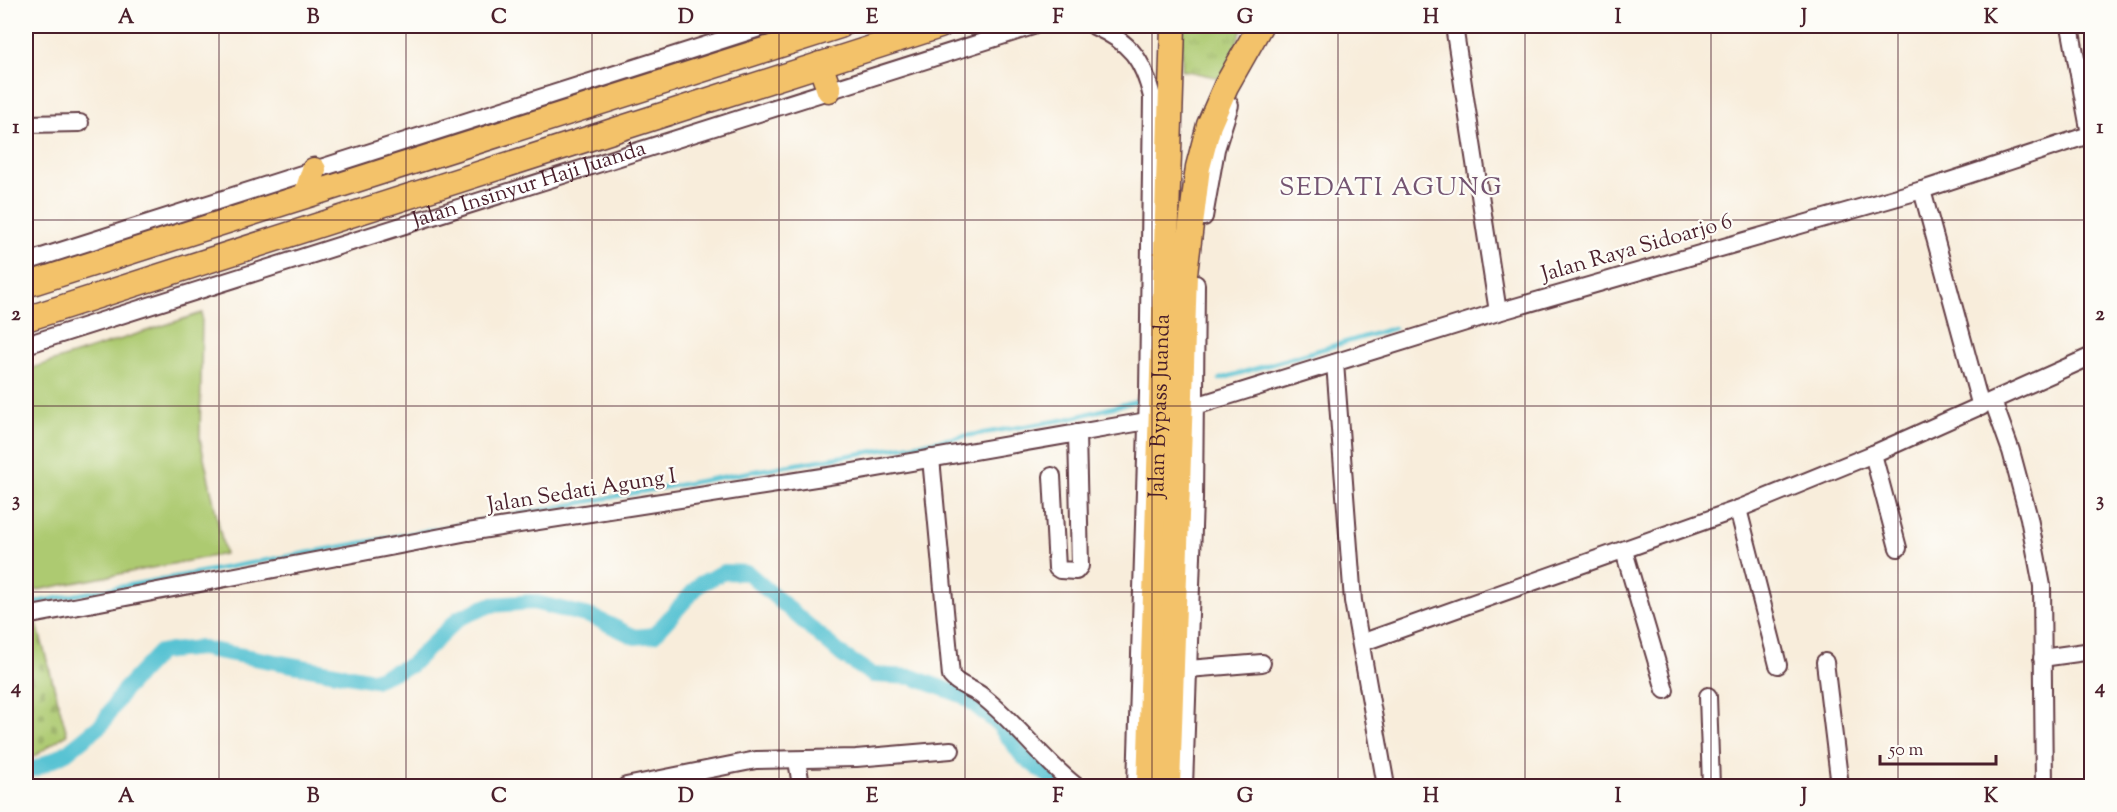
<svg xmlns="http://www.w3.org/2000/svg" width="2117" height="812" viewBox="0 0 2117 812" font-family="'Sorts Mill Goudy',serif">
	<defs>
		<pattern id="cemetery-stones" width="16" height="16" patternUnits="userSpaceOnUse" patternTransform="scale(1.5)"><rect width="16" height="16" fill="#adca71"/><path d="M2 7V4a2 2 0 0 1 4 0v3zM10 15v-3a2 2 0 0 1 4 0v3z" fill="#96ad62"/></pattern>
		<pattern id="park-tufts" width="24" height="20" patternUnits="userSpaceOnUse" patternTransform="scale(1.5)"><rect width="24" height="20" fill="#adca71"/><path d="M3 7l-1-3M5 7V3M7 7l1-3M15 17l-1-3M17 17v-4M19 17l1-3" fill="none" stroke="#96ad62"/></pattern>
	</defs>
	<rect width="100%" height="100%" fill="#fdfcf7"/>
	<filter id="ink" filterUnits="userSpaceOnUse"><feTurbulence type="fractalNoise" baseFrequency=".0167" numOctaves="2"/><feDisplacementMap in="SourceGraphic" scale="12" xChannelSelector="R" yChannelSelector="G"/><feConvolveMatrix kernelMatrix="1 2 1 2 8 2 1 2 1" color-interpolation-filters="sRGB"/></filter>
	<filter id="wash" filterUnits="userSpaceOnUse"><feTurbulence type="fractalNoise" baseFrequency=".008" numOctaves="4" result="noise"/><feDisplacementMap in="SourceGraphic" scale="24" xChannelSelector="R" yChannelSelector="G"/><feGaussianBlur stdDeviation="1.35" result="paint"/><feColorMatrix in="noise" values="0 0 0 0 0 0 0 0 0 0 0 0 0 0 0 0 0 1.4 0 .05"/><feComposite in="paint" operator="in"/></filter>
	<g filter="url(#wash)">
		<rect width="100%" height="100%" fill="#f8eddb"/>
		<path fill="#adca71" stroke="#7c744e" stroke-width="1.5" d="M202,313L200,439L225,554L26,592V370Z"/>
		<path fill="url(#cemetery-stones)" stroke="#7c744e" stroke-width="1.5" d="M37,624L67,734L33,757H26V626Z"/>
		<path fill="url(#park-tufts)" stroke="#7c744e" stroke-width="1.5" d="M1182,26H1243L1224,79L1182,70Z"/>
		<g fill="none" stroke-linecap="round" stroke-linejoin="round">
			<g stroke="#58c3d3" stroke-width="4.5">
				<path d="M1220,379L1394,328"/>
				<path d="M26,604L755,471L1068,419L1136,401"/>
			</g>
			<path stroke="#58c3d3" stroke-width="16" d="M26,768L35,769L66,753L102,724L124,690L160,652L200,648L374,680L411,665L459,618L490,605L533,602L593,617L635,637L654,635L700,584L724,572L748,573L842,655L873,675L912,677L964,696L998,724L1022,756L1062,786"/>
		</g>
	</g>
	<g filter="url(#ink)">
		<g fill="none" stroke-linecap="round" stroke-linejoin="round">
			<g stroke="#643e45" stroke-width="20">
				<g id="minor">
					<path d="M1094,26C1130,42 1143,59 1152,97L1148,393L1136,786"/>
					<path d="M1454,26L1498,312"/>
					<path d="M2070,26L2090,134"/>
					<path d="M26,124L80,123"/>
					<path d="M1922,190L1981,407"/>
					<path d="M1204,217L1216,149L1230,105"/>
					<path d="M26,262L766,26"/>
					<path id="s1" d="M26,345L1033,26"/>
					<path d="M1335,363L1353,601L1386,786"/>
					<path d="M1993,401L2011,451L2029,518L2042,586L2044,786"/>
					<path d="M1873,454L1898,548"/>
					<path d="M931,458L951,676C959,686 972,688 982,696C1017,723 1041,759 1076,786"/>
					<path d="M1052,476L1057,568L1060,570L1076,571L1080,566L1077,433"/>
					<path d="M1738,509L1778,665"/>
					<path d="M1624,551L1665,690"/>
					<path d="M26,616L468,532L848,473L1147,421L1498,312L1922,190L2092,134"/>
					<path d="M1361,643L1738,509L1873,454L2092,356"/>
					<path d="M2042,658L2092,651"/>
					<path d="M1825,662L1840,786"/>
					<path d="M1188,669L1262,663"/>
					<path d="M1708,696L1711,786"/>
					<path d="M797,760L801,786"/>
					<path d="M626,786L756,760L856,758L951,750"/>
					<path d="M1184,786L1194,499L1196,284"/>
				</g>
			</g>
			<g stroke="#643e45" stroke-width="27">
				<g id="highway">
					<path d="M820,64L829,90"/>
					<path d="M306,195L314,170"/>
					<path d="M26,285L840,26"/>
					<path d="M26,319L940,26"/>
					<path id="s2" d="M1149,786L1173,26"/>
					<path d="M1168,786L1185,274L1198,167L1209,125L1226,86L1260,26"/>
				</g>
			</g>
			<use href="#minor" stroke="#fff" stroke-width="16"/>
			<use href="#highway" stroke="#f3c26a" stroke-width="24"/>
		</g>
	</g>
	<path fill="none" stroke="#4a1f2b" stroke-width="1.5" stroke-opacity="0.55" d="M219,26V786M406,26V786M592,26V786M779,26V786M965,26V786M1152,26V786M1338,26V786M1525,26V786M1711,26V786M1898,26V786M26,220H2092M26,406H2092M26,592H2092"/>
	<g text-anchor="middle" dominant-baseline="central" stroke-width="4.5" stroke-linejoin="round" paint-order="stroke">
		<g font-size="22" fill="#4a1f2b" stroke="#fdfcf7">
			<text stroke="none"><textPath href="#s1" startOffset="528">Jalan Insinyur Haji Juanda</textPath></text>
			<text transform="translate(1637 249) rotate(-16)">Jalan Raya Sidoarjo 6</text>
			<text stroke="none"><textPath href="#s2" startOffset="380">Jalan Bypass Juanda</textPath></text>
			<text transform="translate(582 492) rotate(-9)">Jalan Sedati Agung I</text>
		</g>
		<g font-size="26" letter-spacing="1.5" fill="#745471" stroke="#fdfcf7">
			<text x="1391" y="188">SEDATI AGUNG</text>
		</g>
	</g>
	<rect width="2117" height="812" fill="none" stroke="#fdfcf7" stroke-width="66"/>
	<path d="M1880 755v9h116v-9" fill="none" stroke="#4a1f2b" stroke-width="3"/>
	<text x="1889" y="755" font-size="18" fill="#4a1f2b" stroke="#fdfcf7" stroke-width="4.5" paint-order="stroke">50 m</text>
	<rect x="33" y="33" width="2051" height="746" fill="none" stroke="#4a1f2b" stroke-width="2"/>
	<g font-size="20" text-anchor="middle" font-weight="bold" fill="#4a1f2b">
		<text x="126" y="23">A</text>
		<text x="313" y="23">B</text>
		<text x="499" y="23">C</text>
		<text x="686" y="23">D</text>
		<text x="872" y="23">E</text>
		<text x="1058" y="23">F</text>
		<text x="1245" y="23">G</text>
		<text x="1431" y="23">H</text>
		<text x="1618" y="23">I</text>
		<text x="1804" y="23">J</text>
		<text x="1991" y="23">K</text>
		<text x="16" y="133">1</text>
		<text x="2100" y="133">1</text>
		<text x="16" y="320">2</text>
		<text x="2100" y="320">2</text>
		<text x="16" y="506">3</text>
		<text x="2100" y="506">3</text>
		<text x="16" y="693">4</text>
		<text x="2100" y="693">4</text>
		<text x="126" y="802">A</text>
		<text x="313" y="802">B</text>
		<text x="499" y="802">C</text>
		<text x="686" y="802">D</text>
		<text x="872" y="802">E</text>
		<text x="1058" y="802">F</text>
		<text x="1245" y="802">G</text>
		<text x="1431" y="802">H</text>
		<text x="1618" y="802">I</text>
		<text x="1804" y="802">J</text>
		<text x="1991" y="802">K</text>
	</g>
</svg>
